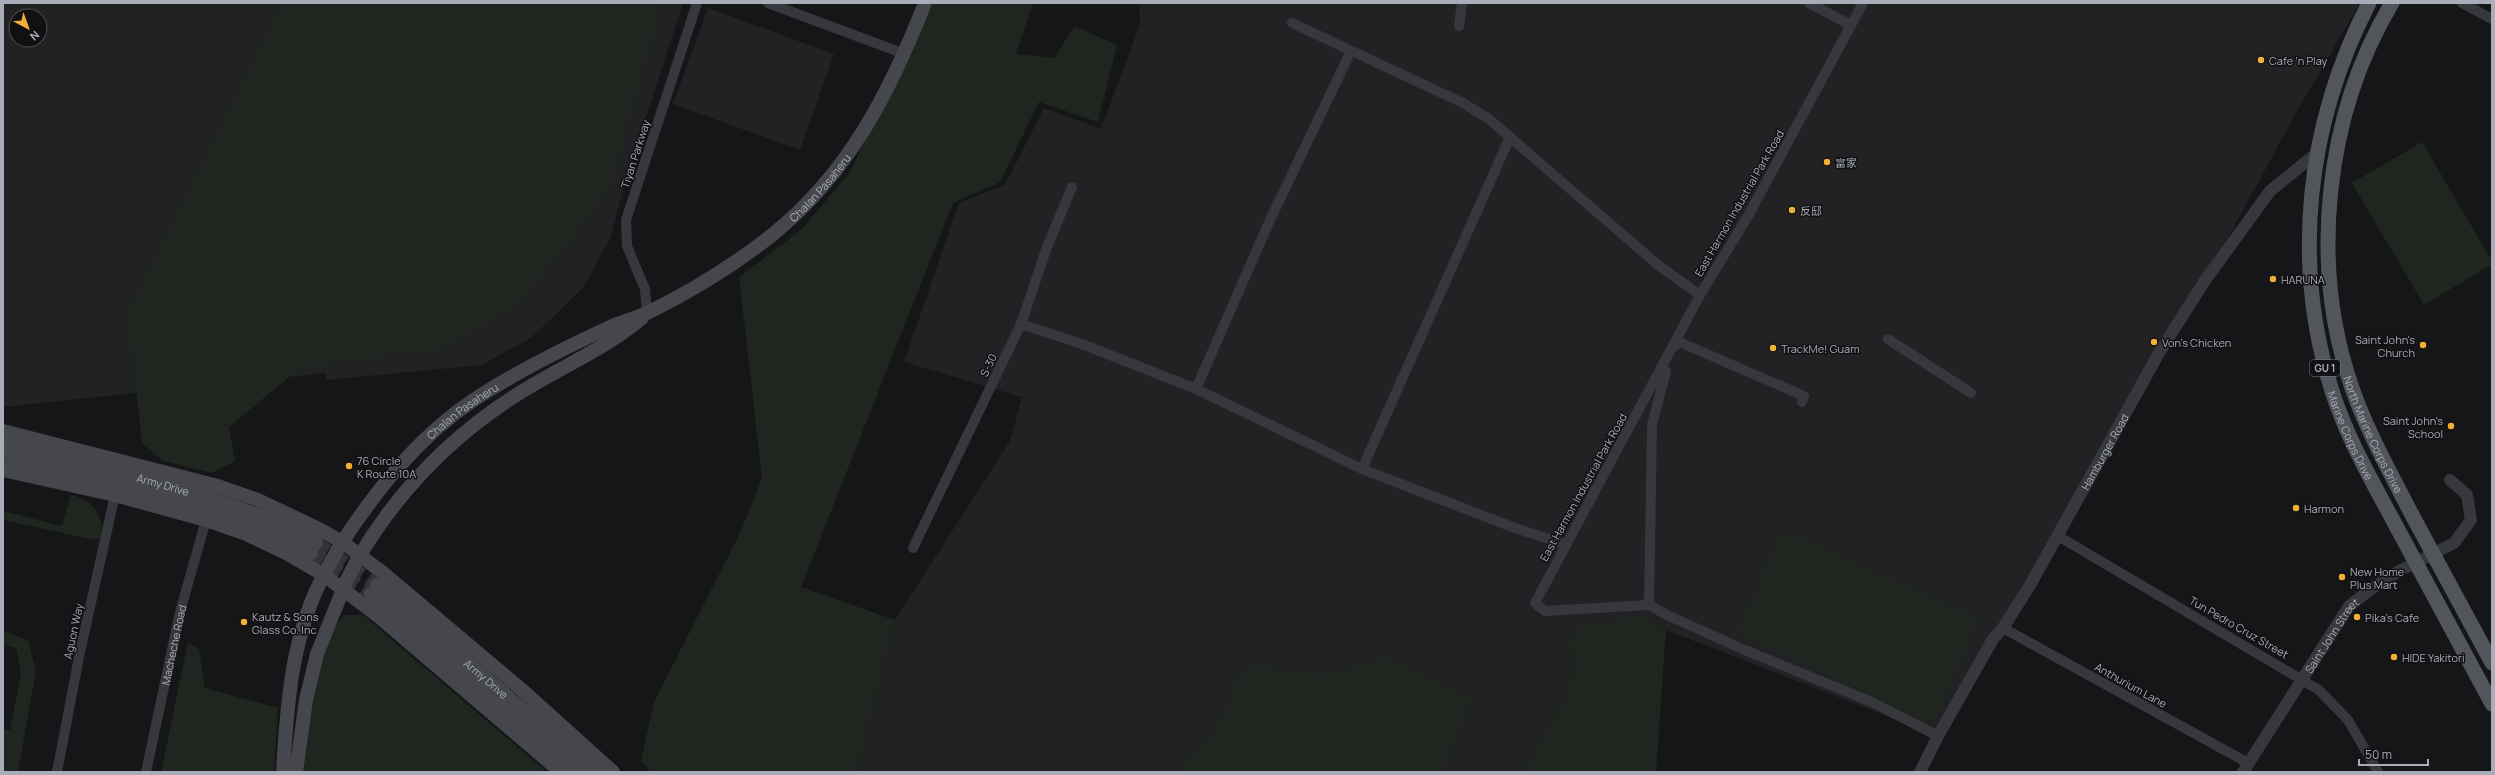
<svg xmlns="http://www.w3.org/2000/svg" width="2495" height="775" viewBox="0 0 2495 775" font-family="Manrope,'Noto Sans SC',sans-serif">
	<rect width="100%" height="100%" fill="#161618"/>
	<g fill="#222225" fill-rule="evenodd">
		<path d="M3,3H683L626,180L610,239L583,288L532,337L482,365L326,380L325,373L3,407ZM16,16H40V40H16Z"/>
		<path d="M1139,3H2360L2296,113L2204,282L1938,736L1666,630L1655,622L1570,643L1573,666L1562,705L1522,772H857L895,620L1010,441L1022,397L904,362L959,203L1005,185L1044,108L1101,129L1140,24Z"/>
		<path d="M708,8L834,54L800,150L673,104Z"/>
	</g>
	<g fill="#1e261f">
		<path d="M282,3H661L611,183L566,247L513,307L442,348L301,367L229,427L235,461L212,473L163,461L142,443L128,312Z"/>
		<path d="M933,3H1033L1016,54L1055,58L1074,26L1117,45L1098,122L1039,102L1000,182L953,203L801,587L895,620L857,772H651L641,760L654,702L741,531L762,478L739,277L802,229L850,172Z"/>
		<path d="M2422,142L2492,261V264L2424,305L2352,183Z"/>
		<path d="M71,495C93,499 104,515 101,538L95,540L3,520V511L62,526Z"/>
		<path d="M1782,530L1978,618L1934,724L1738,633Z"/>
		<path d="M344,615H363L547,772H302L309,721L327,636Z"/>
		<path d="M1645,615L1666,630L1656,772H1522L1562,705L1573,666L1570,643L1579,626Z"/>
		<path d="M3,631L28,640L36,671L18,772H3V729L10,730L21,674L16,648L3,644Z"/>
		<path d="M188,642L199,649L205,688L278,708L274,772H161Z"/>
		<path d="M1383,657L1471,698L1441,772H1179L1215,731L1245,665L1327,676Z"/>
	</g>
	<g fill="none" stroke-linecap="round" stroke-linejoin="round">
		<g stroke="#333438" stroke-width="14" stroke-dasharray="14 7" stroke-linecap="butt">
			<path d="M316,543L377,585"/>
			<path d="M311,553L371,594"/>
		</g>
		<g stroke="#37383d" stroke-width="10">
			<path d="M768,3L905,54"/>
			<path d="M1809,3L1851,25"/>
			<path d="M1863,3L1748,216L1700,295L1535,603L1545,611L1649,605L1669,616L1747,651L1872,702L1938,736"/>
			<path d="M2462,3L2492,19"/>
			<path d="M1292,23L1463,103L1489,119L1658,265L1700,295"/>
			<path d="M1459,26L1462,3"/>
			<path d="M647,313L645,289L627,246L626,220L697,3"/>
			<path d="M1021,324L1082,344L1196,389L1362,469L1515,528L1565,544"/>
			<path d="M1888,339L1971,393"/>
			<path d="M1675,346L1677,341L1804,396L1802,402"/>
			<path d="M1196,389L1270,220L1351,51"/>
			<path d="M1362,469L1510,137"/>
			<path d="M2058,536L2319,690L2348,720L2378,772"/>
			<path d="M913,548L1021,324L1047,247L1072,187"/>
			<path d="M1649,605L1652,425L1666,371"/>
			<path d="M2003,628L2248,763"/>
			<path d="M57,772L79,657L115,495"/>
			<path id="s1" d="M146,772L180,612L206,520"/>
		</g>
		<g stroke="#37383d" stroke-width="12">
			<path id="s2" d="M1920,772L1938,736L1993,639L2003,628L2029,587L2159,353L2204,282L2270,191L2317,153"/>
			<path id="s3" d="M2243,772L2349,606L2371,589L2399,571L2454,543L2471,520L2467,495L2450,480"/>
		</g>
		<g stroke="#45474d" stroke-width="14">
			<path d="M3,431L218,486L258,500L321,530L342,542L382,572L522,690L613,772"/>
			<path id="s4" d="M3,444C109,471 220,490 316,543"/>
			<path d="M3,456C108,481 216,500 311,553"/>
			<path d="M3,470L115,495L206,520L246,534L286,553L324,575L378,616L561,772"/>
			<path id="s5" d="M339,547C376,490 418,437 475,399C518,371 564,348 610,327C623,321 637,318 649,312C692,291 734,265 772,235C849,173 889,94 925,3"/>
			<path d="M357,560C400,487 458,429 531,386C568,364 609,346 642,318"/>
			<path id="s6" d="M377,585L596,772"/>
			<path d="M371,594L580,772"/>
			<path d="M283,772C287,702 292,631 327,569"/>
			<path d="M296,772L306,700L317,654L346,582"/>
		</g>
		<g stroke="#53555c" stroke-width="15">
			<path id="s7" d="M2369,3C2307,123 2291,262 2332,391C2347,438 2372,481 2395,524C2427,584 2460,644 2492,704"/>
			<path id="s8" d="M2392,3C2325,115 2309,264 2352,388C2367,431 2390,472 2411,513C2438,563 2465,613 2492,663"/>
		</g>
		<g stroke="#45474d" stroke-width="14">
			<path d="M327,569L339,547"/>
			<path d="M346,582L357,560"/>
		</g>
	</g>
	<g fill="#f2b134" stroke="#111113" stroke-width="1.5">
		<circle cx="2261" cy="60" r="4"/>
		<circle cx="1827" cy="162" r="4"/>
		<circle cx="1792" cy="210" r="4"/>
		<circle cx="2273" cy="279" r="4"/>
		<circle cx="2154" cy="342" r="4"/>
		<circle cx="2423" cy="345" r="4"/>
		<circle cx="1773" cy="348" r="4"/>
		<circle cx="2451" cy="426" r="4"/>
		<circle cx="349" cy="466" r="4"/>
		<circle cx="2296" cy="508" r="4"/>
		<circle cx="2342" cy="577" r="4"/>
		<circle cx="2357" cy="617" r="4"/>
		<circle cx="244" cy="622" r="4"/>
		<circle cx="2394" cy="657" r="4"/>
	</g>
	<g text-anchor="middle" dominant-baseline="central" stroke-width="3" stroke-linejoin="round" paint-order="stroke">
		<rect fill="#111113" stroke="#7b7e86" stroke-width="1" x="2310" y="360" width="30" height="16" rx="3"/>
		<g font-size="10" font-weight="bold" fill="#a8adb8">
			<text x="2325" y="368">GU 1</text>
		</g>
		<g font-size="11" fill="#a8adb8" stroke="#111113" text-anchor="start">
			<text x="2269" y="60">Cafe ‘n Play</text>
			<text x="1835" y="162">富家</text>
			<text x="1800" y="210">反邸</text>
			<text x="2281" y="279">HARUNA</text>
			<text x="2415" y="339" text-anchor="end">Saint John's<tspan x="2415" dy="13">Church</tspan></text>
			<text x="2162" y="342">Von's Chicken</text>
			<text x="1781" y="348">TrackMe! Guam</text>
			<text x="2443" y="420" text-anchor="end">Saint John's<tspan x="2443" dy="13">School</tspan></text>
			<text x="357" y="460">76 Circle<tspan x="357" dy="13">K Route 10A</tspan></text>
			<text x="2304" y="508">Harmon</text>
			<text x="2350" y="571">New Home<tspan x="2350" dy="13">Plus Mart</tspan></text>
			<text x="252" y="616">Kautz &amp; Sons<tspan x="252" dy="13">Glass Co. Inc</tspan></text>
			<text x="2365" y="617">Pika's Cafe</text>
			<text x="2402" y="657">HIDE Yakitori</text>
		</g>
		<g font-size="11" fill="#a8adb8" stroke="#111113">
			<text transform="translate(635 154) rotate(-72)">Tiyan Parkway</text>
			<text stroke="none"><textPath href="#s5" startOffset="610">Chalan Pasaheru</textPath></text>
			<text transform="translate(1739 203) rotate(-60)">East Harmon Industrial Park Road</text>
			<text transform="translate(988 365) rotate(-64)">S-30</text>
			<text stroke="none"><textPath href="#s5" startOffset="185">Chalan Pasaheru</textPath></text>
			<text stroke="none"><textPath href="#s7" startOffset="448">Marine Corps Drive</textPath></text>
			<text stroke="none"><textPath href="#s8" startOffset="450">North Marine Corps Drive</textPath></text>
			<text stroke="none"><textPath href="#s2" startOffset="370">Hamburger Road</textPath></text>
			<text stroke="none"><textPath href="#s4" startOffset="165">Army Drive</textPath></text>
			<text transform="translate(1583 487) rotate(-61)">East Harmon Industrial Park Road</text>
			<text transform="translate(2239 627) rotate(30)">Tun Pedro Cruz Street</text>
			<text transform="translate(73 631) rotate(-78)">Aguon Way</text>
			<text stroke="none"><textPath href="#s3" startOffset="163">Saint John Street</textPath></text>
			<text stroke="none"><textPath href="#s1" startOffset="130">Macheche Road</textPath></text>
			<text stroke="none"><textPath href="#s6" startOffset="144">Army Drive</textPath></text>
			<text transform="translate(2131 685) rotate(29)">Anthurium Lane</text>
		</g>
	</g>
	<rect width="2495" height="775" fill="none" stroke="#a8adb8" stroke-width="8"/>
	<g transform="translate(28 28) rotate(139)"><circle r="19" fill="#111113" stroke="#4d4f55"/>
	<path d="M0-3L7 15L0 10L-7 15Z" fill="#f2b134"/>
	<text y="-6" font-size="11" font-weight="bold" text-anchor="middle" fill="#a8adb8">N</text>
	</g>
	<path d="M2359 759v6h69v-6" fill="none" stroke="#a8adb8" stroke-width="2"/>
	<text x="2365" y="759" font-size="12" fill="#a8adb8" stroke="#111113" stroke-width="3" paint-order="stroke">50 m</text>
</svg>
